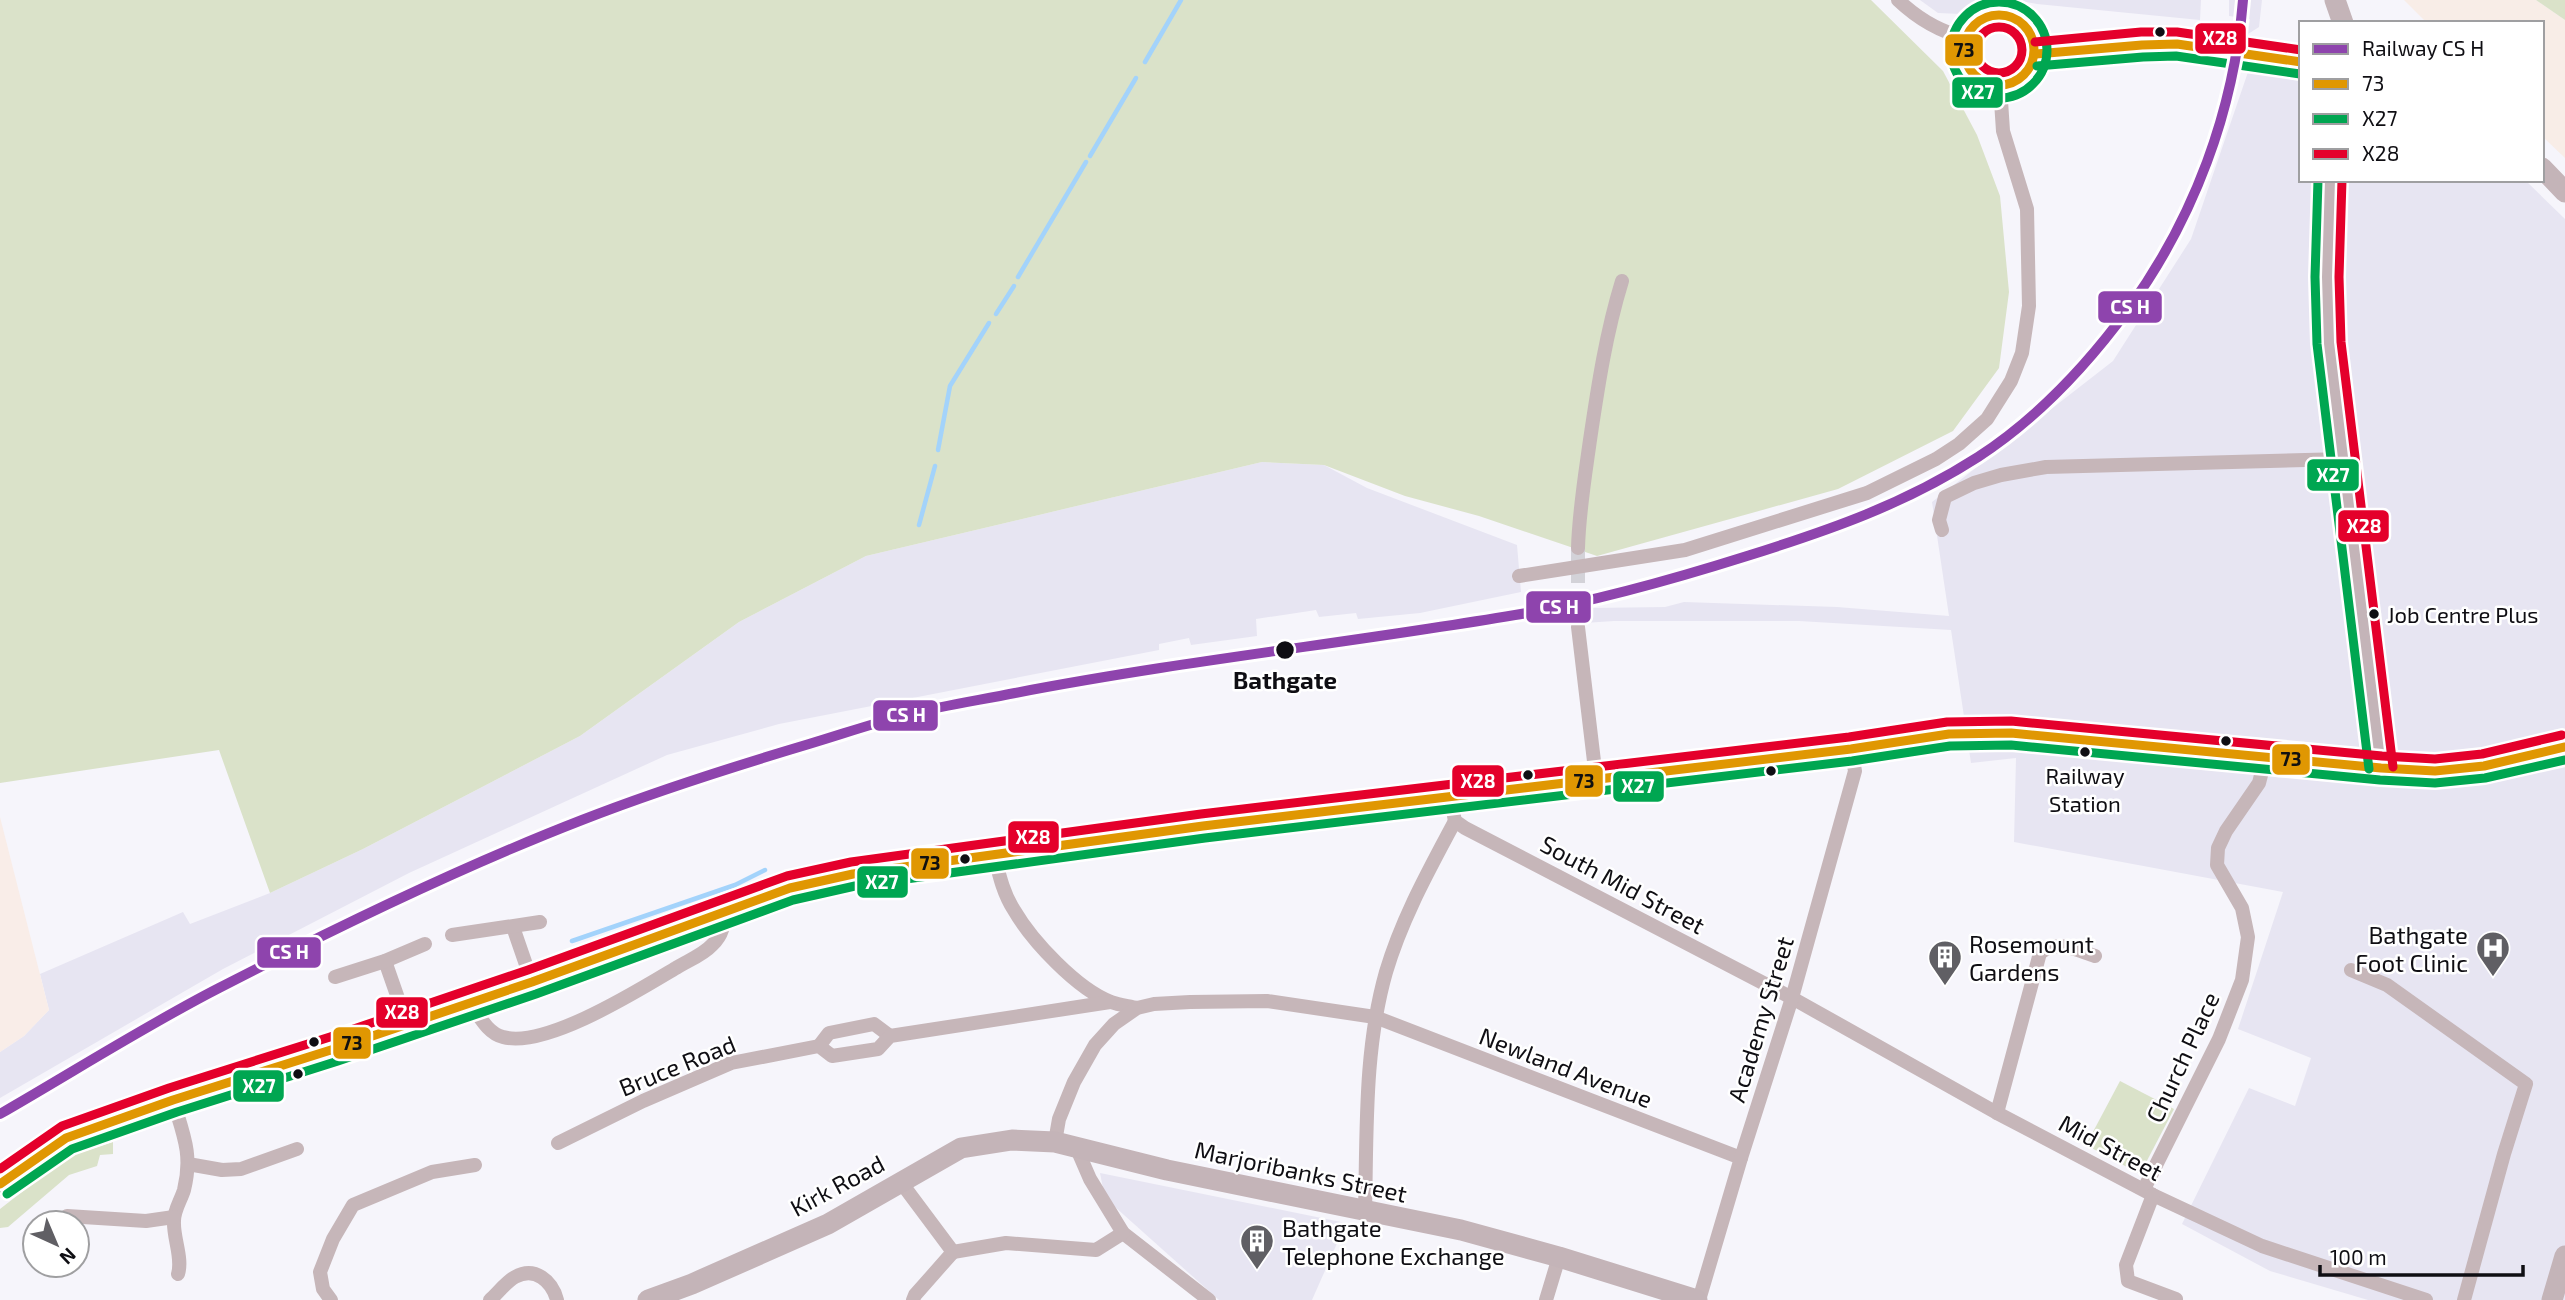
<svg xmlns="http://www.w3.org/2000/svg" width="2565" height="1300" viewBox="0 0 2565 1300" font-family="'Exo 2',sans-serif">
	<rect width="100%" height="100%" fill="#f6f5fb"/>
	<g fill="#e7e5f2">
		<path d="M1920,0H1978L1961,14L1938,13Z"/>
		<path d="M2016,0H2201L2200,20L2037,4Z"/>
		<path d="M2229,0H2262L2259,27L2248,34L2250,19L2229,16Z"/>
		<path d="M2248,72L2301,81V180H2525L2565,219V1300H2368L2270,1271L2182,1224L2249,1088L2295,1106L2311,1058L2238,1029L2283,892L2014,842L2016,758L1971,763L1951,630L1799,621H1614L1569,624L1591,608L1665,607L1684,602L1837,607L1949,616L1932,502L2113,361L2191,239Z"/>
		<path d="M1262,462L1324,465L1367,488L1517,545L1521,592L1420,613L1358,619L1356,613L1319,617L1316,610L1256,619L1257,636L1191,645L1189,638L1159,644V650L779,724L667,755L409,873L223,969L0,1098V1052L24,1036L49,1010L40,974L183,912L190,924L270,893L363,849L580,736L739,622L866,556Z"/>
		<path d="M1100,1173L1346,1223L1312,1300H1219L1105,1198Z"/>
	</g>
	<path fill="#f9ede8" d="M0,817L49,1010L24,1036L0,1052Z"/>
	<path fill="#f8ede7" d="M2404,0H2536L2565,20V158L2542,136V23H2427Z"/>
	<g fill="#dae2c9">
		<path d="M0,0H1871L1943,71L1977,135L2000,196L2009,292L1999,368L1953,431L1838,489L1597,556L1479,516L1405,496L1324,465L1262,462L866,556L739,622L580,736L363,849L270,893L219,750L0,783Z"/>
		<path d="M2536,0H2565V20Z"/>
		<path d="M2120,1081L2174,1109L2140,1174L2086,1145Z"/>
		<path d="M113,1142V1154L100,1155L97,1166L69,1175L8,1227L0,1228V1209L67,1157Z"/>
	</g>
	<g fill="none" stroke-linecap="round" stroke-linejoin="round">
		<g stroke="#a3d3fb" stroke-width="4.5">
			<path d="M1145,62L1181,0"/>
			<path d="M1090,156L1136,78"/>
			<path d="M1018,277L1086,162"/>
			<path d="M996,314L1014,286"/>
			<path d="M938,450L950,386L989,323"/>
			<path d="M919,525L935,466"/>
			<path d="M572,941L735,885L765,870"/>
		</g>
		<path stroke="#d3d2d8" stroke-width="14" stroke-dasharray="14 7" stroke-linecap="butt" d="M1578,548V627"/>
		<g stroke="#c6b6b9" stroke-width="14">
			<path d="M1898,0C1917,18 1940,32 1966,38"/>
			<circle cx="1999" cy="50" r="35"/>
			<path d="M2036,54C2083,53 2130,42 2177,44C2219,46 2259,60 2301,62"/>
			<path d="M1942,530L1939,520L1945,497L1974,483L2001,475L2046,467L2344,459"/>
			<path d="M1578,548C1579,511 1585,476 1590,440C1598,386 1606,333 1622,281"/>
			<path d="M1519,576L1685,550L1867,493L1936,459L1959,444L1987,419L2011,381L2022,353L2029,306L2027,209L2003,131L2000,86"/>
			<path d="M1578,627L1596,778"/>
			<path d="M1450,796L1455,821L1465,828L1792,998L1997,1113L2153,1195L2262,1246L2426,1300"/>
			<path d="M994,854C999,874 1003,893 1014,910C1032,941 1077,989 1111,1002C1119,1005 1129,1006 1137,1008"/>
			<path d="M513,927L532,982"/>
			<path d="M452,935L540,922"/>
			<path d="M385,961L407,1024"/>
			<path d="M2351,970L2387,985L2526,1084L2504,1154L2464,1300"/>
			<path d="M335,977L385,961L425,944"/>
			<path d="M470,1003C479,1015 487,1033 503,1037C545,1049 639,990 676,968C687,961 703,955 712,945C723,935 724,924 725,911"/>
			<path d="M819,1046L829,1033L874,1024L890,1036"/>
			<path d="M173,1100C183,1134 193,1154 184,1190C181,1200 174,1210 174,1221C173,1238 183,1258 178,1274"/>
			<path d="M1997,1113L2040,953C2057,939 2076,950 2095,956"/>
			<path d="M1055,1142L1059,1119L1074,1082L1095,1045L1114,1024L1137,1008L1154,1004L1190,1002L1267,1001L1375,1017L1741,1158"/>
			<path d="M558,1143L643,1101L731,1063L819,1046L832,1056L878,1049L890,1036L1110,1002"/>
			<path d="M1077,1149L1090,1179L1123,1233L1209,1300"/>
			<path d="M188,1164L222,1170L241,1169L297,1149"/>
			<path d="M900,1181L953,1252L915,1295L913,1300"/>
			<path d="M2144,1189L2219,1039L2242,980L2248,937L2242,908L2217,865L2218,848L2226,831L2259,783L2266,756"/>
			<path d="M2153,1195L2126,1265L2128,1281L2176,1299"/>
			<path d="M1365,1211C1367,1132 1364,1049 1386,972C1402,918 1429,870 1455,821"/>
			<path d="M67,1216L146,1221L174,1217"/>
			<path d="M953,1252L1006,1243L1096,1250L1123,1233"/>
			<path d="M331,1300L323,1289L320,1272L333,1239L353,1205L432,1172L475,1165"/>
			<path d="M490,1300C498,1293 506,1282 515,1277C535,1266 552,1281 557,1300"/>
			<path d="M1546,1300L1559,1257"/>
			<path d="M1699,1300L1741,1158L1792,998L1855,771L1851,749"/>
		</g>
		<g stroke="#c4b4b8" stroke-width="21">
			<path d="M2335,0L2343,23"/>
			<path d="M2542,168L2565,192"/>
			<path d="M2330,180L2327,277L2329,343L2381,768"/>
			<path d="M648,1300L692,1284L828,1224L961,1148L1012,1140L1055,1142L1167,1170L1461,1230L1559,1257L1697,1300"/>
			<path d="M2552,1300L2565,1256"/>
		</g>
		<path stroke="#c6b7ba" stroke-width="23" d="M0,1184L66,1138L173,1100L334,1049L532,982L790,888L853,874L1203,826L1851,749L1949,734L2011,733L2381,768L2435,771L2484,766L2565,747"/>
		<g stroke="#fff" stroke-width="14">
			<g id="bus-1">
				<circle cx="1999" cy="50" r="35"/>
				<path d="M2036,54L2142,45L2177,44L2301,62"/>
				<path d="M0,1184L66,1138L173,1100L334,1049L532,982L790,888L853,874L1203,826L1851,749L1949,734L2011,733L2381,768L2435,771L2484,766L2565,747"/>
			</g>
		</g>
		<g stroke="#fff" stroke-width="14">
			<g id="bus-2">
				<circle cx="1999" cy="50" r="48"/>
				<path d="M2037,66L2143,57L2176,56L2300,74"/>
				<path d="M2318,180L2315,277L2317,344L2369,769"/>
				<path d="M7,1194L72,1149L177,1112L338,1061L536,994L793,900L855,886L1205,838L1852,761L1950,746L2011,745L2380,780L2435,783L2485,778L2565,760"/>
			</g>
		</g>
		<g stroke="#fff" stroke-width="14">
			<g id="bus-3">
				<circle cx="1999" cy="50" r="23"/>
				<path d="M2035,42L2141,32H2177L2301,50"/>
				<path d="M2342,180L2339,277L2341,342L2393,767"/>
				<path d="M0,1169L62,1126L169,1088L330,1037L528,970L787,876L851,862L1201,814L1849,737L1947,722L2011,721L2382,756L2435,759L2482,754L2562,735"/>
			</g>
		</g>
		<use href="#bus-1" stroke="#e09702" stroke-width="9"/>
		<use href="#bus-2" stroke="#00a651" stroke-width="9"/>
		<use href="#bus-3" stroke="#e4002b" stroke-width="9"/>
		<g stroke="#fff" stroke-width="16">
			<path id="rail-1" d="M0,1114C73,1072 145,1026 219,988C337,927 458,868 582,820C656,791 732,767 809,744C843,734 876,722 911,714C945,705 981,700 1015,693C1181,661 1349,643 1515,615C1594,602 1671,580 1747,556C1830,530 1905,504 1978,457C2038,418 2088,364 2129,308C2194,218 2234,111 2243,0"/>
		</g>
		<use href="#rail-1" stroke="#8e44ad" stroke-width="10"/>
	</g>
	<defs>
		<g id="hospital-pin" transform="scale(1.75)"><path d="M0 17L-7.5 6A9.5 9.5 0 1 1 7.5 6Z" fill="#605f64" stroke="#fff"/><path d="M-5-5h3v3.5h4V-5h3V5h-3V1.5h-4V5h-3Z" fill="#fff"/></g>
		<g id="building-pin" transform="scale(1.75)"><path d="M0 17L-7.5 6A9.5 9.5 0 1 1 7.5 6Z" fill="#605f64" stroke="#fff"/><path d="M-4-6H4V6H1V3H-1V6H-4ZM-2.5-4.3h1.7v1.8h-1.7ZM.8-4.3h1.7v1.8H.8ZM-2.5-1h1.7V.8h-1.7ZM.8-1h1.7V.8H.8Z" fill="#fff"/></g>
	</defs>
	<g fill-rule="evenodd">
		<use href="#hospital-pin" x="2493" y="948"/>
		<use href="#building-pin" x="1945" y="957"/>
		<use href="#building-pin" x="1257" y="1241"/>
	</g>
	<g fill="#0f0e13" stroke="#fff" stroke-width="2.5">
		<circle cx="2160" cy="32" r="6"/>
		<circle cx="2374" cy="614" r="6"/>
		<circle cx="1285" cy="650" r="10"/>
		<circle cx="2226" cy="741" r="6"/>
		<circle cx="2085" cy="752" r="6"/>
		<circle cx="1771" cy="771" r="6"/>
		<circle cx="1528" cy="775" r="6"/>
		<circle cx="965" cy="859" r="6"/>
		<circle cx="314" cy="1042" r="6"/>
		<circle cx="298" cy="1074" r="6"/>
	</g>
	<g text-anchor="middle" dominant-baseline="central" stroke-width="5" stroke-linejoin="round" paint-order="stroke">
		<g font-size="22" fill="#0f0e13" stroke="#fff" text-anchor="start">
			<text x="2387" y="614">Job Centre Plus</text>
			<text x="2085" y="775" text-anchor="middle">Railway<tspan x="2085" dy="28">Station</tspan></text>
		</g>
		<g font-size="24" font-weight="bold" fill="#0f0e13" stroke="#fff">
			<text x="1285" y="679">Bathgate</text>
		</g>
		<g font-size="24" fill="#0f0e13" stroke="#fff">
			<text transform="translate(1623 884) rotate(28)">South Mid Street</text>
			<text transform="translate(1760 1019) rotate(-73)">Academy Street</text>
			<text transform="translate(2182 1057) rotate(-65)">Church Place</text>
			<text transform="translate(677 1065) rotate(-22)">Bruce Road</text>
			<text transform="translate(1566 1067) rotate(21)">Newland Avenue</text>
			<text transform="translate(2111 1147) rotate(28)">Mid Street</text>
			<text transform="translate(1301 1171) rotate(12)">Marjoribanks Street</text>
			<text transform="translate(837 1185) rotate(-28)">Kirk Road</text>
		</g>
		<g font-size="24" fill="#0f0e13" stroke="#fff" text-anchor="start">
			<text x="2468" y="934" text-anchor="end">Bathgate<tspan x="2468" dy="28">Foot Clinic</tspan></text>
			<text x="1969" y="943">Rosemount<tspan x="1969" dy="28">Gardens</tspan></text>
			<text x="1282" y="1227">Bathgate<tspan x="1282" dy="28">Telephone Exchange</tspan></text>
		</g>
	</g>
	<g stroke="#fff" stroke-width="2.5">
		<rect x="2194" y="22" width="53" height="33" rx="7" fill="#e4002b"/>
		<rect x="1944" y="33" width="40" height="34" rx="7" fill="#e09702"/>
		<rect x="1951" y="76" width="53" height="33" rx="7" fill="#00a651"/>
		<rect x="2097" y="290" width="66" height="34" rx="7" fill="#8e44ad"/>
		<rect x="2306" y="458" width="54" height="34" rx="7" fill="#00a651"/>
		<rect x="2337" y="509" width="53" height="34" rx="7" fill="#e4002b"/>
		<rect x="1525" y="590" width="67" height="34" rx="7" fill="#8e44ad"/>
		<rect x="872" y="699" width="67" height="33" rx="7" fill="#8e44ad"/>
		<rect x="2271" y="743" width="40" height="33" rx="7" fill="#e09702"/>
		<rect x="1564" y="764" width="40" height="34" rx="7" fill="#e09702"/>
		<rect x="1451" y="764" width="54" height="34" rx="7" fill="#e4002b"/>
		<rect x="1612" y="770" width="53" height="33" rx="7" fill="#00a651"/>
		<rect x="1007" y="820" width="53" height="34" rx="7" fill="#e4002b"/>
		<rect x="910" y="847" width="40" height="33" rx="7" fill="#e09702"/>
		<rect x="856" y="865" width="53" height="34" rx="7" fill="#00a651"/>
		<rect x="256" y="936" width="66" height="33" rx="7" fill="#8e44ad"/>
		<rect x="375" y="996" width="54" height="33" rx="7" fill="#e4002b"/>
		<rect x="332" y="1026" width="40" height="34" rx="7" fill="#e09702"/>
		<rect x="232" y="1069" width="53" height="34" rx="7" fill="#00a651"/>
	</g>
	<g font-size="19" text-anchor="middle" font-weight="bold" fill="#fff">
		<text x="2220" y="45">X28</text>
		<text x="1978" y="99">X27</text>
		<text x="2130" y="314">CS H</text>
		<text x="2333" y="482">X27</text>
		<text x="2364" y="533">X28</text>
		<text x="1559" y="614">CS H</text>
		<text x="906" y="722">CS H</text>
		<text x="1478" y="788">X28</text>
		<text x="1638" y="793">X27</text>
		<text x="1033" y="844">X28</text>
		<text x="882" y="889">X27</text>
		<text x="289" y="959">CS H</text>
		<text x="402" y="1019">X28</text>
		<text x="259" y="1093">X27</text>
	</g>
	<g font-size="19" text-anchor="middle" font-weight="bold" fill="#111">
		<text x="1964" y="57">73</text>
		<text x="2291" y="766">73</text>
		<text x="1584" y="788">73</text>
		<text x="930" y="870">73</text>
		<text x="352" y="1050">73</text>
	</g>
	<rect x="2299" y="21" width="245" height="161" fill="#ffffff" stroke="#9f9fa1" stroke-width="2"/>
	<rect x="2313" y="44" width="35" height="10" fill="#8e44ad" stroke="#9f9fa1" stroke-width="2"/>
	<text x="2362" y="56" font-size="21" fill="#0f0e13">Railway CS H</text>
	<rect x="2313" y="79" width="35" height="10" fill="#e09702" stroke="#9f9fa1" stroke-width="2"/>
	<text x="2362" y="91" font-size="21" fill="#0f0e13">73</text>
	<rect x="2313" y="114" width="35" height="10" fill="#00a651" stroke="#9f9fa1" stroke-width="2"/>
	<text x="2362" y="126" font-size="21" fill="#0f0e13">X27</text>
	<rect x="2313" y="149" width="35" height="10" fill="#e4002b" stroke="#9f9fa1" stroke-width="2"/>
	<text x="2362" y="161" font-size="21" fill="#0f0e13">X28</text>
	<g transform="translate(56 1244) rotate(136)"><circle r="33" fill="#ffffff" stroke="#9f9fa1" stroke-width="2"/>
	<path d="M0-5L12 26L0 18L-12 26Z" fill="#605f64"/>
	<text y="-10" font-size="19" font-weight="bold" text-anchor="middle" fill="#0f0e13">N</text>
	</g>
	<path d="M2320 1265v10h203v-10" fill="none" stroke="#0f0e13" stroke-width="3.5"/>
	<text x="2330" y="1265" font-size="21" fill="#0f0e13" stroke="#ffffff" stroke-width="5" paint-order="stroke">100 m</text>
</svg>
